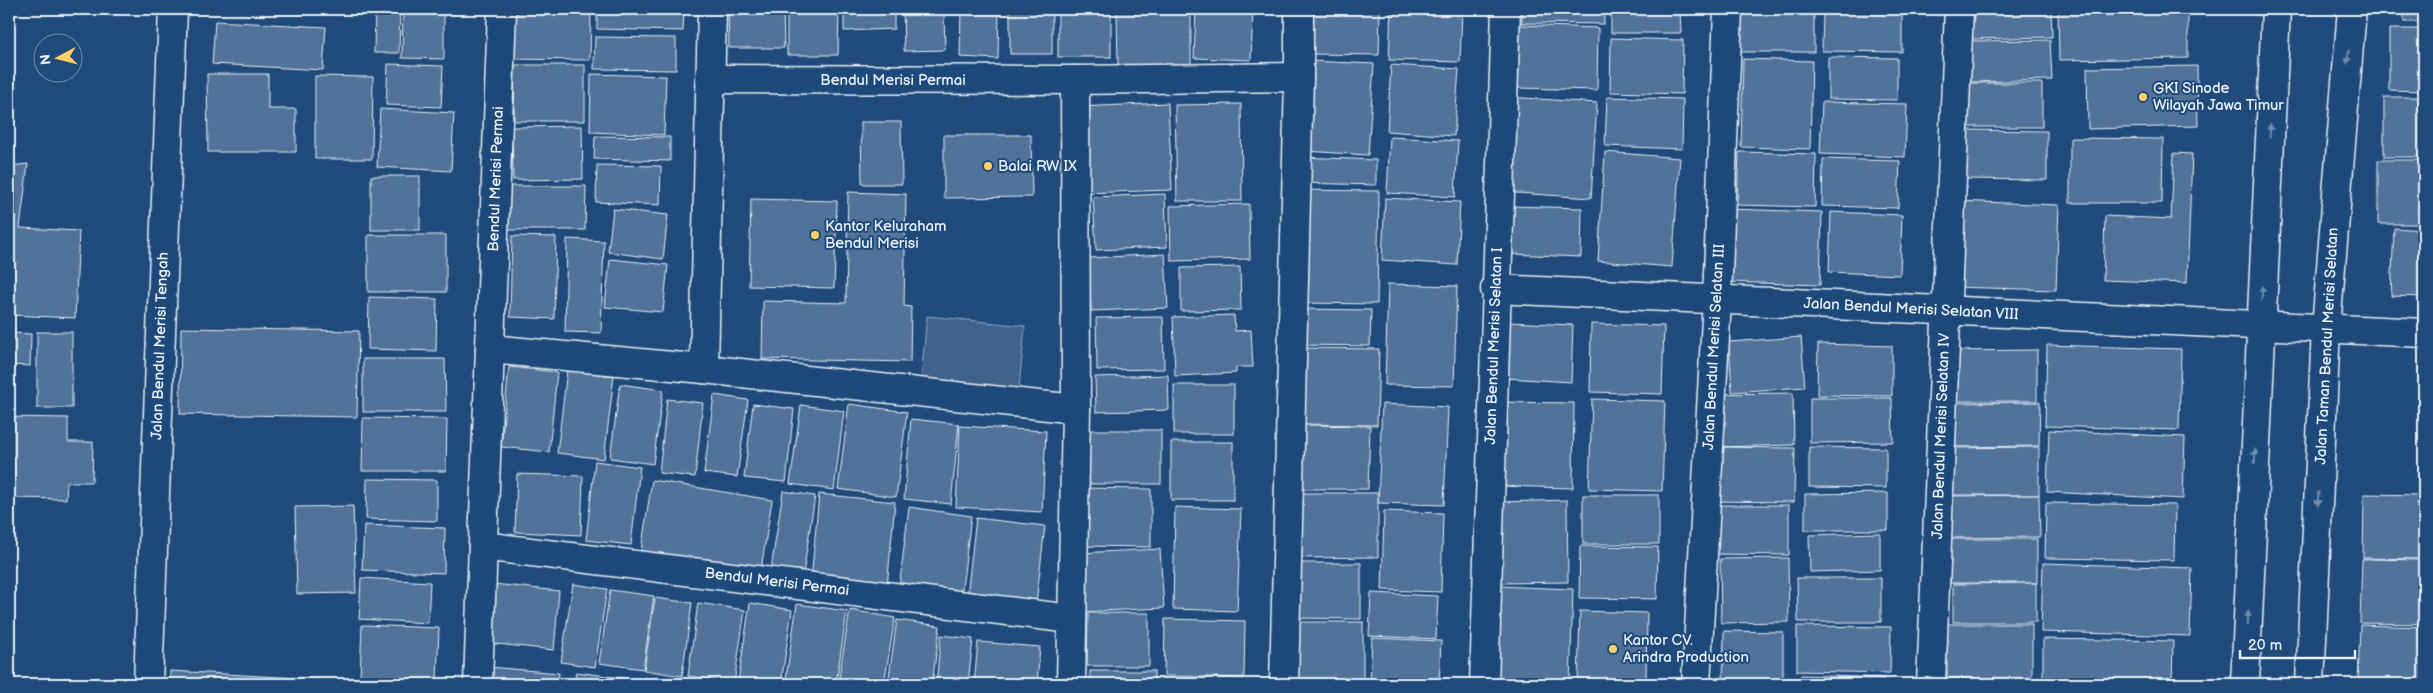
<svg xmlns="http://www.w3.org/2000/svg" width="2433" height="693" viewBox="0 0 2433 693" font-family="'Balsamiq Sans',sans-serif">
	<rect width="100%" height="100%" fill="#1f4a7a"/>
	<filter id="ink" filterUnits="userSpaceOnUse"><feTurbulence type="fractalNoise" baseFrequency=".02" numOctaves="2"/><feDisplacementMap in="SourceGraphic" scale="10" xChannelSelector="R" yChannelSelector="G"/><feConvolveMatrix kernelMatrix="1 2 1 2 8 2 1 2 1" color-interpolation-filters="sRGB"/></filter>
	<g filter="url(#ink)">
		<path fill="#3c628c" stroke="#92aac2" d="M927,316L1025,326L1019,388L921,379Z"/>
		<g fill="#517399" stroke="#e8f1f8">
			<path d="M375,9H400L399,53H374Z"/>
			<path d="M403,9H444V59L402,58Z"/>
			<path d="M509,9H591L590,60L508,59Z"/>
			<path d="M597,9H684L683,31L597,29Z"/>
			<path d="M728,9H783L784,48H729Z"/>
			<path d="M787,9H839L838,55H787Z"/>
			<path d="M844,9H894V29L844,31Z"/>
			<path d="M903,9H944L945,50L904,51Z"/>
			<path d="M961,9H999L998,59L960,57Z"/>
			<rect x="1010" y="9" width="42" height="45"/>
			<rect x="1058" y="9" width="53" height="48"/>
			<path d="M1117,9H1191V66H1118Z"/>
			<path d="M1196,9H1253L1251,60L1194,58Z"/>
			<path d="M1308,9H1380L1379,55L1307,54Z"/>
			<path d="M1391,9H1462L1460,62L1389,60Z"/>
			<path d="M1522,9H1604V24L1522,23Z"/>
			<path d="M1611,9H1680L1681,33H1611Z"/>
			<rect x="1739" y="9" width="75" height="43"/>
			<path d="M1823,9H1902V52L1822,51Z"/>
			<path d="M1970,9H2051L2052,37L1971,39Z"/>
			<path d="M2058,9H2188V58L2059,60Z"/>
			<rect x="2404" y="9" width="20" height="13"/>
			<path d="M215,21L326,27L323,70L212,64Z"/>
			<path d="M1518,25L1598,28L1597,90L1516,88Z"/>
			<path d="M2389,29H2424V91L2389,90Z"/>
			<path d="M595,37L676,38V70L594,69Z"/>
			<path d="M1611,38L1683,40L1682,94L1610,92Z"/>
			<path d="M2050,40L2052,80L1971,82L1970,41Z"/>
			<path d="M1828,57L1897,58V100L1828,99Z"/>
			<path d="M1743,59L1812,61L1810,149L1741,147Z"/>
			<path d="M1310,61L1374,64L1368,155L1305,151Z"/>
			<path d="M388,64L443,66L441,107L386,105Z"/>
			<path d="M515,65H585V121H514Z"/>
			<path d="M1391,65L1459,69L1454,136L1387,131Z"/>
			<path d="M2197,66L2198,126L2088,129L2087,68Z"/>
			<path d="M207,74H268V109H296V152H208Z"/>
			<path d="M591,74L666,76L664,135L590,132Z"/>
			<path d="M315,76L373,77L372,159H315Z"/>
			<rect x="1967" y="83" width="75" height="44"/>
			<path d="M1509,97L1597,103L1591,198L1503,192Z"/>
			<path d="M1607,97L1683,99L1682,149L1605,146Z"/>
			<rect x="2384" y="97" width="40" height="60"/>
			<path d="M1822,102L1907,104L1905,157L1820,154Z"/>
			<path d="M1168,103L1172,190L1082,193L1078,107Z"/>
			<path d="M1241,104L1242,201H1177L1175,105Z"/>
			<path d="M380,109L454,113L451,171L377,167Z"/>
			<path d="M861,122H901L902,184H862Z"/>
			<path d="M582,126L583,179L513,180L512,127Z"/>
			<path d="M1965,130L2047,131V180L1964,179Z"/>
			<path d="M944,135H1031L1032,197L944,198Z"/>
			<path d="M595,136L670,137V161L594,159Z"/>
			<path d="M1390,137L1458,141L1455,197L1387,193Z"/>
			<path d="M2070,138L2163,139L2162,203H2070Z"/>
			<path d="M1605,152L1680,158L1672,267L1598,261Z"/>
			<path d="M1739,152L1816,154L1815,207L1737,205Z"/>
			<path d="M2174,153L2192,154L2187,283L2103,280L2105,216L2171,219Z"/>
			<path d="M1300,157L1376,160V185L1299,183Z"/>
			<path d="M1823,159L1900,161L1898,208L1822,206Z"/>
			<rect x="2378" y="160" width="46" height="64"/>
			<path d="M28,164L20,228L79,231L75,318L9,315V166Z"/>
			<path d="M597,165L661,166L660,205L596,202Z"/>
			<rect x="371" y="176" width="49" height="54"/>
			<path d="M500,186H586L585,230H500Z"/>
			<path d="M1297,190L1379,191L1377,304L1296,303Z"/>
			<path d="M848,192L906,194L904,306L911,307L910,362L762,359L763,301L846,303Z"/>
			<path d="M1165,194L1167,247L1096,250L1093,197Z"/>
			<path d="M1385,198L1460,202L1457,265L1382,260Z"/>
			<path d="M751,199L837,201L834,288L749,286Z"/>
			<path d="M1955,201L2059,205L2056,290L1953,287Z"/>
			<path d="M1249,204L1250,259L1171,261L1170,206Z"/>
			<path d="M1511,206L1582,208L1581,257L1510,254Z"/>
			<path d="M613,209L668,215L663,259L608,252Z"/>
			<path d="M1728,209L1822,212L1820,285L1726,282Z"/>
			<path d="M1831,212L1902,215L1900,275L1829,272Z"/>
			<path d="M2394,228L2424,230V297L2391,296Z"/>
			<rect x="368" y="235" width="78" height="57"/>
			<path d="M512,236L556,237L554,319L510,317Z"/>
			<path d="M567,239L604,241L601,333L565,332Z"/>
			<path d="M1165,254L1168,308L1091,311L1089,258Z"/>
			<path d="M610,259L668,265L663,312L605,307Z"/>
			<path d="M1240,267L1241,310L1181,311V268Z"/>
			<path d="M1388,284L1457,286L1454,386L1385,385Z"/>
			<path d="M369,297L437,299L436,351L368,349Z"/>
			<path d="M1300,309L1371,310L1370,346L1300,345Z"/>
			<path d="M1234,315L1235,331L1251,330L1253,367H1236V373L1175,376L1173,317Z"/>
			<path d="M1163,317L1164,369L1097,370L1096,318Z"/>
			<path d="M1508,322L1573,325L1571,382L1506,378Z"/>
			<path d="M1591,324L1664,326L1662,394L1590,392Z"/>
			<path d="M181,328L359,331L357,417L180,414Z"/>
			<rect x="37" y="332" width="35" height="76"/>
			<path d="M9,333L31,334L30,366L9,365Z"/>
			<path d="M1801,337L1805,387L1732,392L1729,342Z"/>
			<path d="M1818,344L1892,346V396L1817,395Z"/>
			<path d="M2047,345L2181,349L2179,430L2045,426Z"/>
			<path d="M1299,348L1379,349L1377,425L1297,424Z"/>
			<path d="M2037,350V401H1948V351Z"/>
			<path d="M363,359H445L446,412H363Z"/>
			<path d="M509,367L557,372L549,452L501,447Z"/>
			<path d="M567,370L614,376L604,459L557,453Z"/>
			<path d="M1168,375L1169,410L1096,412L1095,377Z"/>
			<path d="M620,384L663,390L653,464L610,458Z"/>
			<rect x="1174" y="385" width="60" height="49"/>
			<path d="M1793,393L1794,445L1714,447L1712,394Z"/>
			<path d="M714,395L748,400L737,477L704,473Z"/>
			<path d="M1810,398H1892L1893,442L1810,443Z"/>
			<path d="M667,399L703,403L695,477L659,473Z"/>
			<path d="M1592,399L1665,401L1662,491L1589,489Z"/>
			<path d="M1497,402L1574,403L1573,488L1496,486Z"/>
			<path d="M2040,402L2039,446L1946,447L1947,403Z"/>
			<path d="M753,404L794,409L786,482L744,478Z"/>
			<path d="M849,404L907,412L896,497L838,489Z"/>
			<path d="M1382,404L1448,407L1444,505L1378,503Z"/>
			<path d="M801,405L844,411L834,490L790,484Z"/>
			<path d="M9,417L68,418V442H93L92,482H67L66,499L9,498Z"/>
			<path d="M363,418L447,419L446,471H362Z"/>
			<path d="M911,419L959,424L951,504L904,499Z"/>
			<path d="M1302,425L1370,426L1368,489H1301Z"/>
			<path d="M960,426L1046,431L1042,512L956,507Z"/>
			<rect x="1087" y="430" width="74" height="54"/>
			<path d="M2049,430L2185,437L2183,499L2047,492Z"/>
			<rect x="1171" y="442" width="62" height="58"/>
			<path d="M1709,447L1795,448L1794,502L1709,501Z"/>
			<path d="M1809,447L1886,448V488L1809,487Z"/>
			<path d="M2039,447V495H1946V448Z"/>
			<path d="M595,461L640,467L631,545L586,540Z"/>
			<path d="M517,474L583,476L581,535L515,532Z"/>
			<path d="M367,479L437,480V521L366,519Z"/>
			<path d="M652,480L772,500L761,570L641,551Z"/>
			<path d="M1079,488L1151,489V547L1078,546Z"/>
			<path d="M783,491L815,496L803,574L771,569Z"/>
			<path d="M1300,493H1378V557L1301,558Z"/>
			<path d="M1888,493V530H1805V494Z"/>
			<path d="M819,494L895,502L887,587L811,580Z"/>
			<path d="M2364,494L2424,495V559L2363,558Z"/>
			<rect x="1583" y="495" width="76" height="49"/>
			<path d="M2039,495L2040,537L1947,538V496Z"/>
			<path d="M1567,500L1568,582L1501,583L1500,502Z"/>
			<path d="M2046,503L2175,505L2174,560L2045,558Z"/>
			<path d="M1708,505H1789V555L1708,554Z"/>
			<path d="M353,506L356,593L297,594L295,507Z"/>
			<path d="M909,507L971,516L961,597L899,588Z"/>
			<path d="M1175,507L1241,509L1237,611L1173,609Z"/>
			<path d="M1384,511L1443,513L1441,592L1382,590Z"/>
			<path d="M976,518L1045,526L1036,604L967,596Z"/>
			<path d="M364,525L445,528L444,573L362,570Z"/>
			<path d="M1880,533V570L1810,572L1809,535Z"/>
			<rect x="1950" y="539" width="87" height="44"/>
			<path d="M1580,546L1658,547L1657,599L1579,598Z"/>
			<path d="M1160,549L1164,608L1081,612L1078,553Z"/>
			<path d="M1788,558L1789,622L1721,623L1720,559Z"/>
			<path d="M2362,559L2424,560V624L2360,623Z"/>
			<path d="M1295,563H1361V619L1295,618Z"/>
			<path d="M2043,563L2192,568L2190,636L2041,632Z"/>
			<path d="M361,578L430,582L428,623L359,619Z"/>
			<path d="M1797,578H1881V622H1798Z"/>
			<path d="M2036,583V622H1953V584Z"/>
			<path d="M493,584L559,591L554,650L487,643Z"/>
			<path d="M573,584L607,589L595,667L561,662Z"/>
			<path d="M1496,586L1573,589L1570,684H1493Z"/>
			<path d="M610,590L654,596L643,669L599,663Z"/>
			<path d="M1371,593L1438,596L1436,639L1369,636Z"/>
			<path d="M655,598L692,603L682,676L644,670Z"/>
			<path d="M698,603L745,610L734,683L688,676Z"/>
			<path d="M750,603L792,610L781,684L738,682Z"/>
			<path d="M797,604L847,611L836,684H785Z"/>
			<path d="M850,610L895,618L884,684H838Z"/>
			<path d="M1580,611L1647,613L1646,684H1578Z"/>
			<path d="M1088,613H1149V666H1087Z"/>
			<path d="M1165,619L1245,621L1244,678L1164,676Z"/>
			<path d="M897,620L940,626L932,684H888Z"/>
			<rect x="1294" y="622" width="69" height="61"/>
			<path d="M1946,624H2032V678H1947Z"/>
			<path d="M362,625L439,628L437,680L360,677Z"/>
			<path d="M2360,625L2424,627V684H2358Z"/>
			<path d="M1797,626L1891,627L1890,673L1797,671Z"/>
			<path d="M1724,631L1783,632V684H1723Z"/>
			<path d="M941,635L973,639L968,684H936Z"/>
			<path d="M1372,638L1441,641L1439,684H1370Z"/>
			<path d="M2043,639L2173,641L2172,684H2043Z"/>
			<path d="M978,642L1040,647L1037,684H974Z"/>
			<path d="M489,667L559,673L558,684H488Z"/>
			<path d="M170,671L353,681V684H170Z"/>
			<rect x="1090" y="671" width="64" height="13"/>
			<path d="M576,672L653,682V684H574Z"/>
			<path d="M1801,675L1883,678V684H1801Z"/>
			<path d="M662,679L706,684H661Z"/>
			<rect x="1944" y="680" width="61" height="4"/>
			<rect x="1162" y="682" width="69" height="2"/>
		</g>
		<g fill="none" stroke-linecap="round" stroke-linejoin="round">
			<g stroke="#e8f1f8" stroke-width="31">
				<g id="minor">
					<path d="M710,79L1075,80L1299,77"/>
					<path d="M1495,289L2424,333"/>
					<path d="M490,349L704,369L1076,409"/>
					<path d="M704,369L712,9"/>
					<path d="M483,546L1071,619"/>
					<path d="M148,684L173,9"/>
					<path d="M478,684L502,9"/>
					<path d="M1071,684L1076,409L1075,80"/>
					<path d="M1284,684L1299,77V9"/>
					<path d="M1484,684L1506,9"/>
					<path d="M1696,684L1717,300L1728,9"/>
					<path d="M1931,684L1959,9"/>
					<path d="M2245,684L2276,9"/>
					<path d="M2310,684L2326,328L2352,9"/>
				</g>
			</g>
			<use href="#minor" stroke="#1f4a7a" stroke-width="28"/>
		</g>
		<defs><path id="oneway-solid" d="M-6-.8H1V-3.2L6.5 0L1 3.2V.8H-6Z" transform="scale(1.25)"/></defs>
		<g fill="#6f8dac">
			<use href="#oneway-solid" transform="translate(2348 57) rotate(95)"/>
			<use href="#oneway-solid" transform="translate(2270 131) rotate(-87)"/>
			<use href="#oneway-solid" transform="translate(2262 293) rotate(-87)"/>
			<use href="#oneway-solid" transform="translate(2255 456) rotate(-88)"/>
			<use href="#oneway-solid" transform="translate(2318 499) rotate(93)"/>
			<use href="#oneway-solid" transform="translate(2248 618) rotate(-88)"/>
		</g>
	</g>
	<g fill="#ffd166" stroke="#1f4a7a" stroke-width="2">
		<circle cx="2143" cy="97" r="5"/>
		<circle cx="988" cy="166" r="5"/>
		<circle cx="815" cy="235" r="5"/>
		<circle cx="1613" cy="649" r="5"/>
	</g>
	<g text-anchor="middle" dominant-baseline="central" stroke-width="4" stroke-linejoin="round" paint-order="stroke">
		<g font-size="15" fill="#e8f1f8" stroke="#1f4a7a">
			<text x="893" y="80">Bendul Merisi Permai</text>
			<text transform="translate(496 179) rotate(-88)">Bendul Merisi Permai</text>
			<text transform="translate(1911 309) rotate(3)">Jalan Bendul Merisi Selatan VIII</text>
			<text transform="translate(160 346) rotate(-88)">Jalan Bendul Merisi Tengah</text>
			<text transform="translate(1494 346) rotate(-88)">Jalan Bendul Merisi Selatan I</text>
			<text transform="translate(2327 346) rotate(-87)">Jalan Taman Bendul Merisi Selatan</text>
			<text transform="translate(1714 347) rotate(-87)">Jalan Bendul Merisi Selatan III</text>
			<text transform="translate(1941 436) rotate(-88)">Jalan Bendul Merisi Selatan IV</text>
			<text transform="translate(777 582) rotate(7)">Bendul Merisi Permai</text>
		</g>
		<g font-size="15" fill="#e8f1f8" stroke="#1f4a7a" text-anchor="start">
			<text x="2153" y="88">GKI Sinode<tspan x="2153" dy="17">Wilayah Jawa Timur</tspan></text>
			<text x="998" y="166">Balai RW IX</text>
			<text x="825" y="226">Kantor Keluraham<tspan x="825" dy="17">Bendul Merisi</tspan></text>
			<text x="1623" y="640">Kantor CV.<tspan x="1623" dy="17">Arindra Production</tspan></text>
		</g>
	</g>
	<rect width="2433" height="693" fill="none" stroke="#1f4a7a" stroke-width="30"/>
	<rect x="15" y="15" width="2403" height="663" fill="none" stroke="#e8f1f8" stroke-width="2" filter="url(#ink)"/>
	<g transform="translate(58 58) rotate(263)"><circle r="24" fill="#1f4a7a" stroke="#6f8dac"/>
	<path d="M0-4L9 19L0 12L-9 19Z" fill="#ffd166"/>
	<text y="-8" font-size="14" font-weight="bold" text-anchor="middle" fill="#e8f1f8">N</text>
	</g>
	<path d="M2240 650v8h115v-8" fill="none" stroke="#e8f1f8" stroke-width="2.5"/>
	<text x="2248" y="650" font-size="15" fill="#e8f1f8" stroke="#1f4a7a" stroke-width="4" paint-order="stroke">20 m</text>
</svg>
